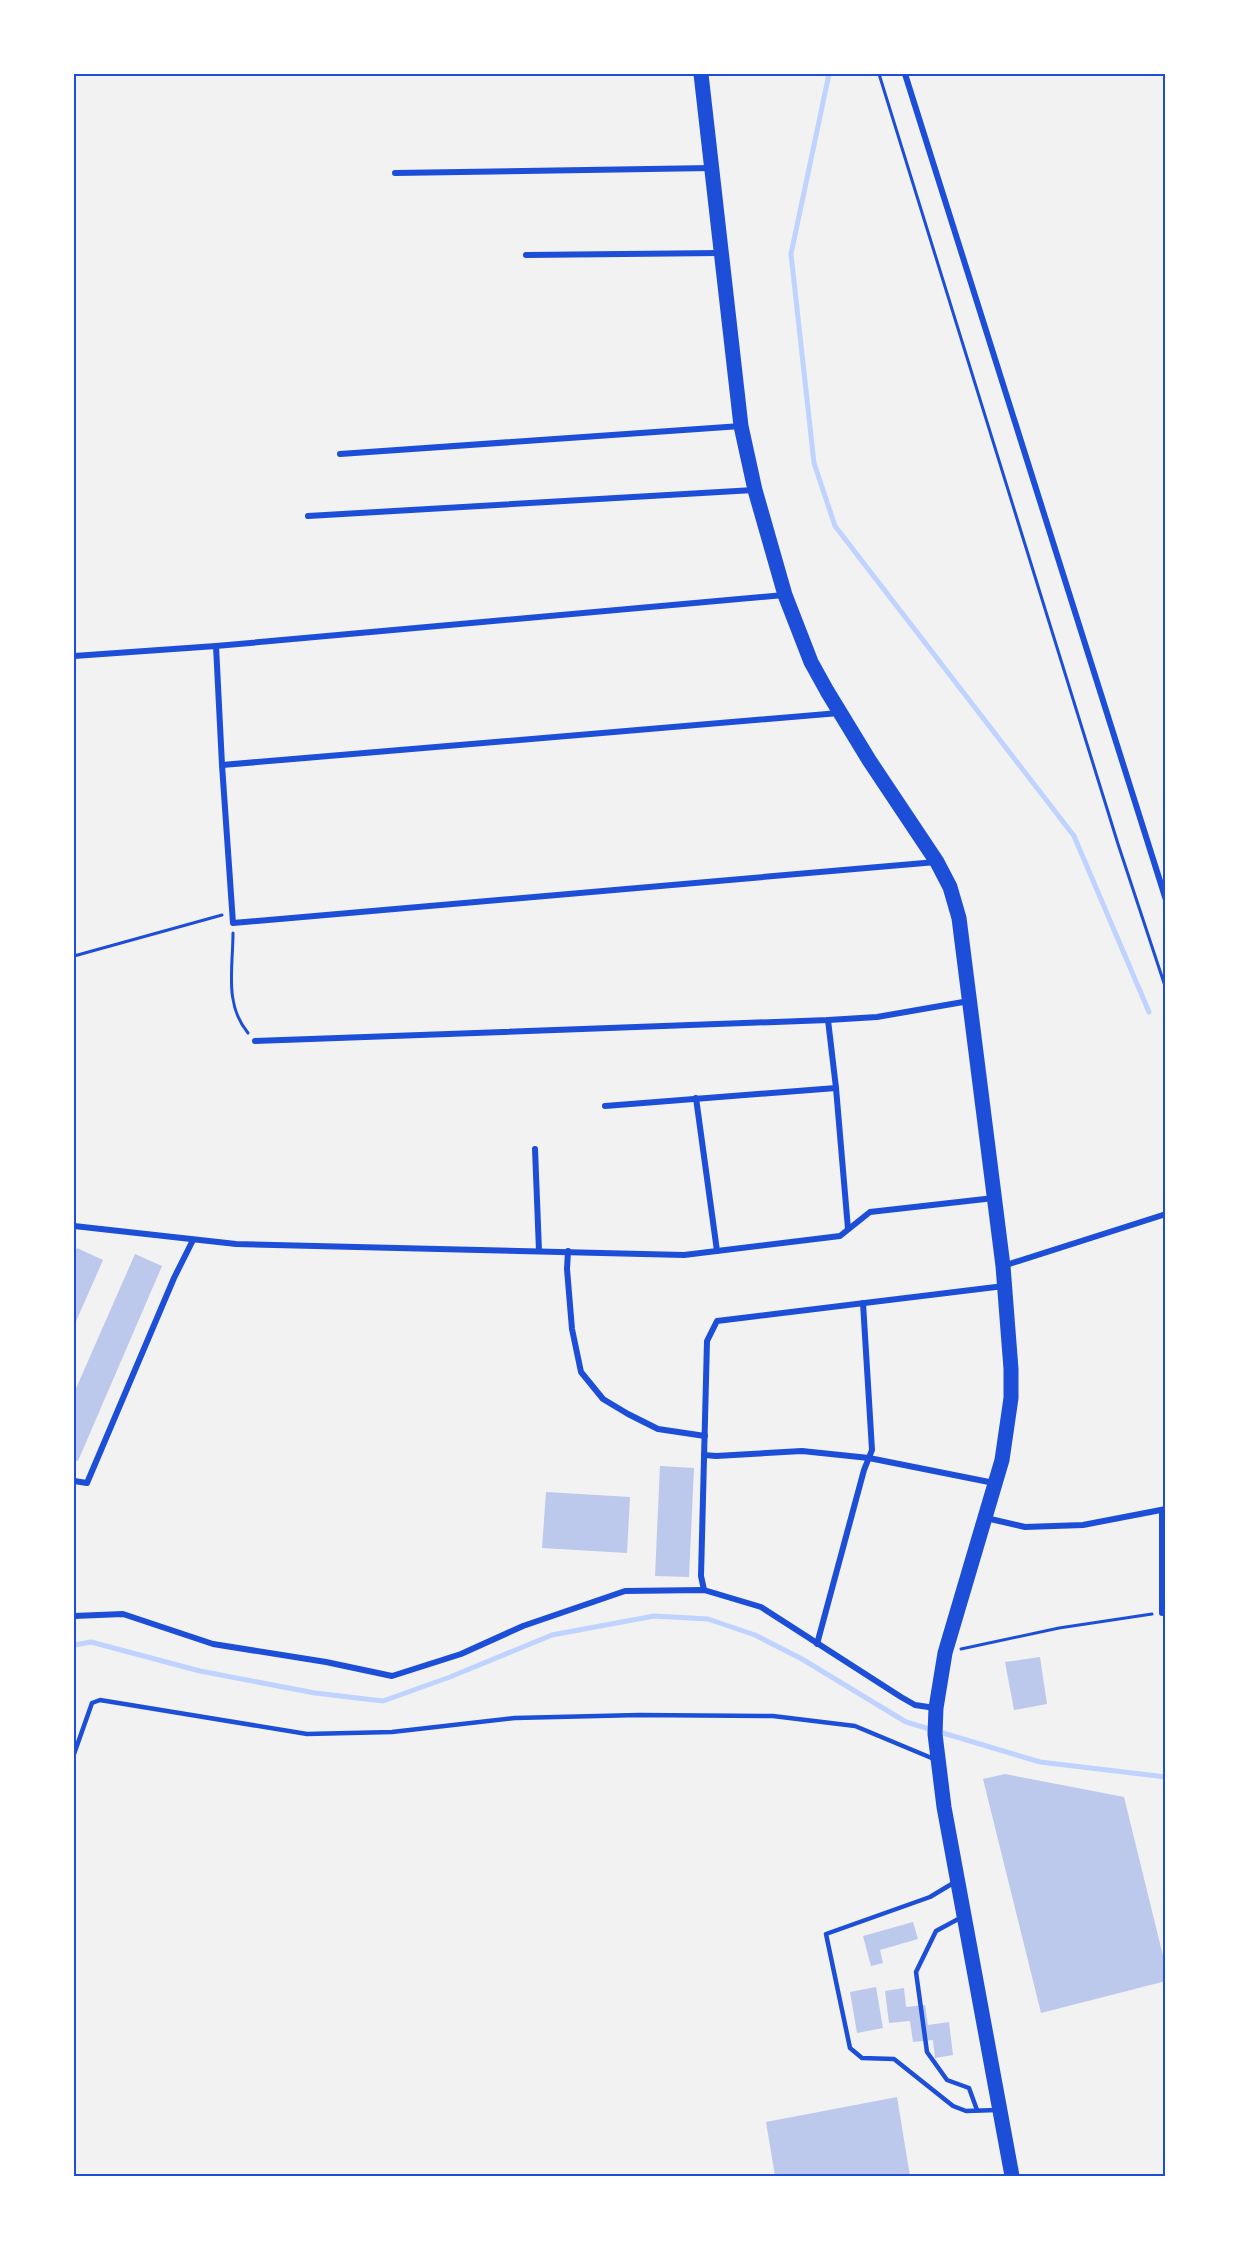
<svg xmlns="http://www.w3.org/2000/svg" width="1239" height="2250" viewBox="0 0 1239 2250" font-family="'Varela Round',sans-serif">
	<rect width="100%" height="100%" fill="#f2f2f2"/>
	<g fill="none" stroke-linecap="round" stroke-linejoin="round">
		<g stroke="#bfd3fe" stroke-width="5">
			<path d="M829,74L791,254L814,463L835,526L1074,836L1149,1012"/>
			<path d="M74,1645L91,1642L200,1671L315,1693L383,1701L450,1677L552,1635L654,1616L708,1619L755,1635L802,1659L906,1722L1040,1762L1166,1777"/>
		</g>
	</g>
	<g fill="#bdc9ec">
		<path d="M77,1248L103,1260L74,1326V1255Z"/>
		<path d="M135,1254L162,1266L78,1461L74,1460V1393Z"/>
		<path d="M660,1466L694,1468L689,1577L655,1576Z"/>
		<path d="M546,1492L630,1497L627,1553L542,1548Z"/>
		<path d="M1040,1657L1047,1704L1014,1710L1005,1662Z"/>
		<path d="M1005,1774L1124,1797L1166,1968V1981L1041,2013L983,1779Z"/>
		<path d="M913,1922L918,1939L880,1950L883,1963L871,1966L863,1936Z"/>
		<path d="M876,1987L883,2028L857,2033L850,1992Z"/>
		<path d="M904,1988L906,2007L925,2005L928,2025L949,2022L953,2055L935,2058L933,2040L913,2042L910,2021L889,2023L885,1991Z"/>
		<path d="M897,2097L910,2176H775L766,2122Z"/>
	</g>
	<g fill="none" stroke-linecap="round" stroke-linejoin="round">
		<g stroke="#1d4ed8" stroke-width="3">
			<path d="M879,74L1118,844L1166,989"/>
			<path d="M233,933C233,968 224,1004 248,1033"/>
			<path d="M74,956L222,915"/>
			<path d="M961,1649L1059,1628L1152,1614"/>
		</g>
		<g stroke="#1d4ed8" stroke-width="4.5">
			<path d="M74,1754L92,1703L100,1700L307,1734L392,1732L515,1718L639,1715L773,1716L855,1726L934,1759"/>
			<path d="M955,1882L930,1897L826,1934L850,2048L862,2058L894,2059L953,2106L966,2111L997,2110"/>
			<path d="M962,1917L936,1931L916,1972L927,2052L947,2080L969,2088L977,2110"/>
		</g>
		<g stroke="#1d4ed8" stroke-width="6">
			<path d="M905,74L1166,900"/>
			<path d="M395,173L711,168"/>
			<path d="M526,255L720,253"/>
			<path d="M340,454L741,426"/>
			<path d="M308,516L754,490"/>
			<path d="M216,646L222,765L233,923L936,862"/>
			<path d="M74,656L216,646L784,595"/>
			<path d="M222,765L839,713"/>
			<path d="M828,1020L836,1088L848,1229"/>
			<path d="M255,1041L828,1020L877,1017L969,1001"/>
			<path d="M696,1098L717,1251"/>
			<path d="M605,1106L836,1088"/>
			<path d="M535,1149L539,1251"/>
			<path d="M74,1226L236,1244L684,1255L840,1236L870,1212L994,1198"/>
			<path d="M568,1251L567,1269L572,1329L581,1372L603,1399L628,1414L658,1429L705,1436"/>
			<path d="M1003,1266L1166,1214"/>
			<path d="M704,1455L716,1456L802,1451L869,1458L994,1483"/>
			<path d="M74,1481L87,1483L174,1278L193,1240"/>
			<path d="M1162,1510V1613"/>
			<path d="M986,1518L1025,1527L1083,1525L1166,1509"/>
			<path d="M704,1590L701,1576L707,1341L717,1321L1004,1286"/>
			<path d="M74,1616L123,1614L213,1644L326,1662L392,1676L461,1654L523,1626L625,1591L704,1590L761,1607L901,1697L915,1705L935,1708"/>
			<path d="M817,1644L864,1470L872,1450L863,1303"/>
		</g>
		<path stroke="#1d4ed8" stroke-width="15" d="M701,74L741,426L755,490L785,595L811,662L827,691L869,760L937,862L950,887L959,918L1003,1266L1011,1369V1398L1002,1460L945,1653L936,1708L935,1734L944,1807L1012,2176"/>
	</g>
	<rect width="1239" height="2250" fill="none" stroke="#ffffff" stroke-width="150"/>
	<rect x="75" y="75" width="1089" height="2100" fill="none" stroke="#1d4ed8" stroke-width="2"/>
</svg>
